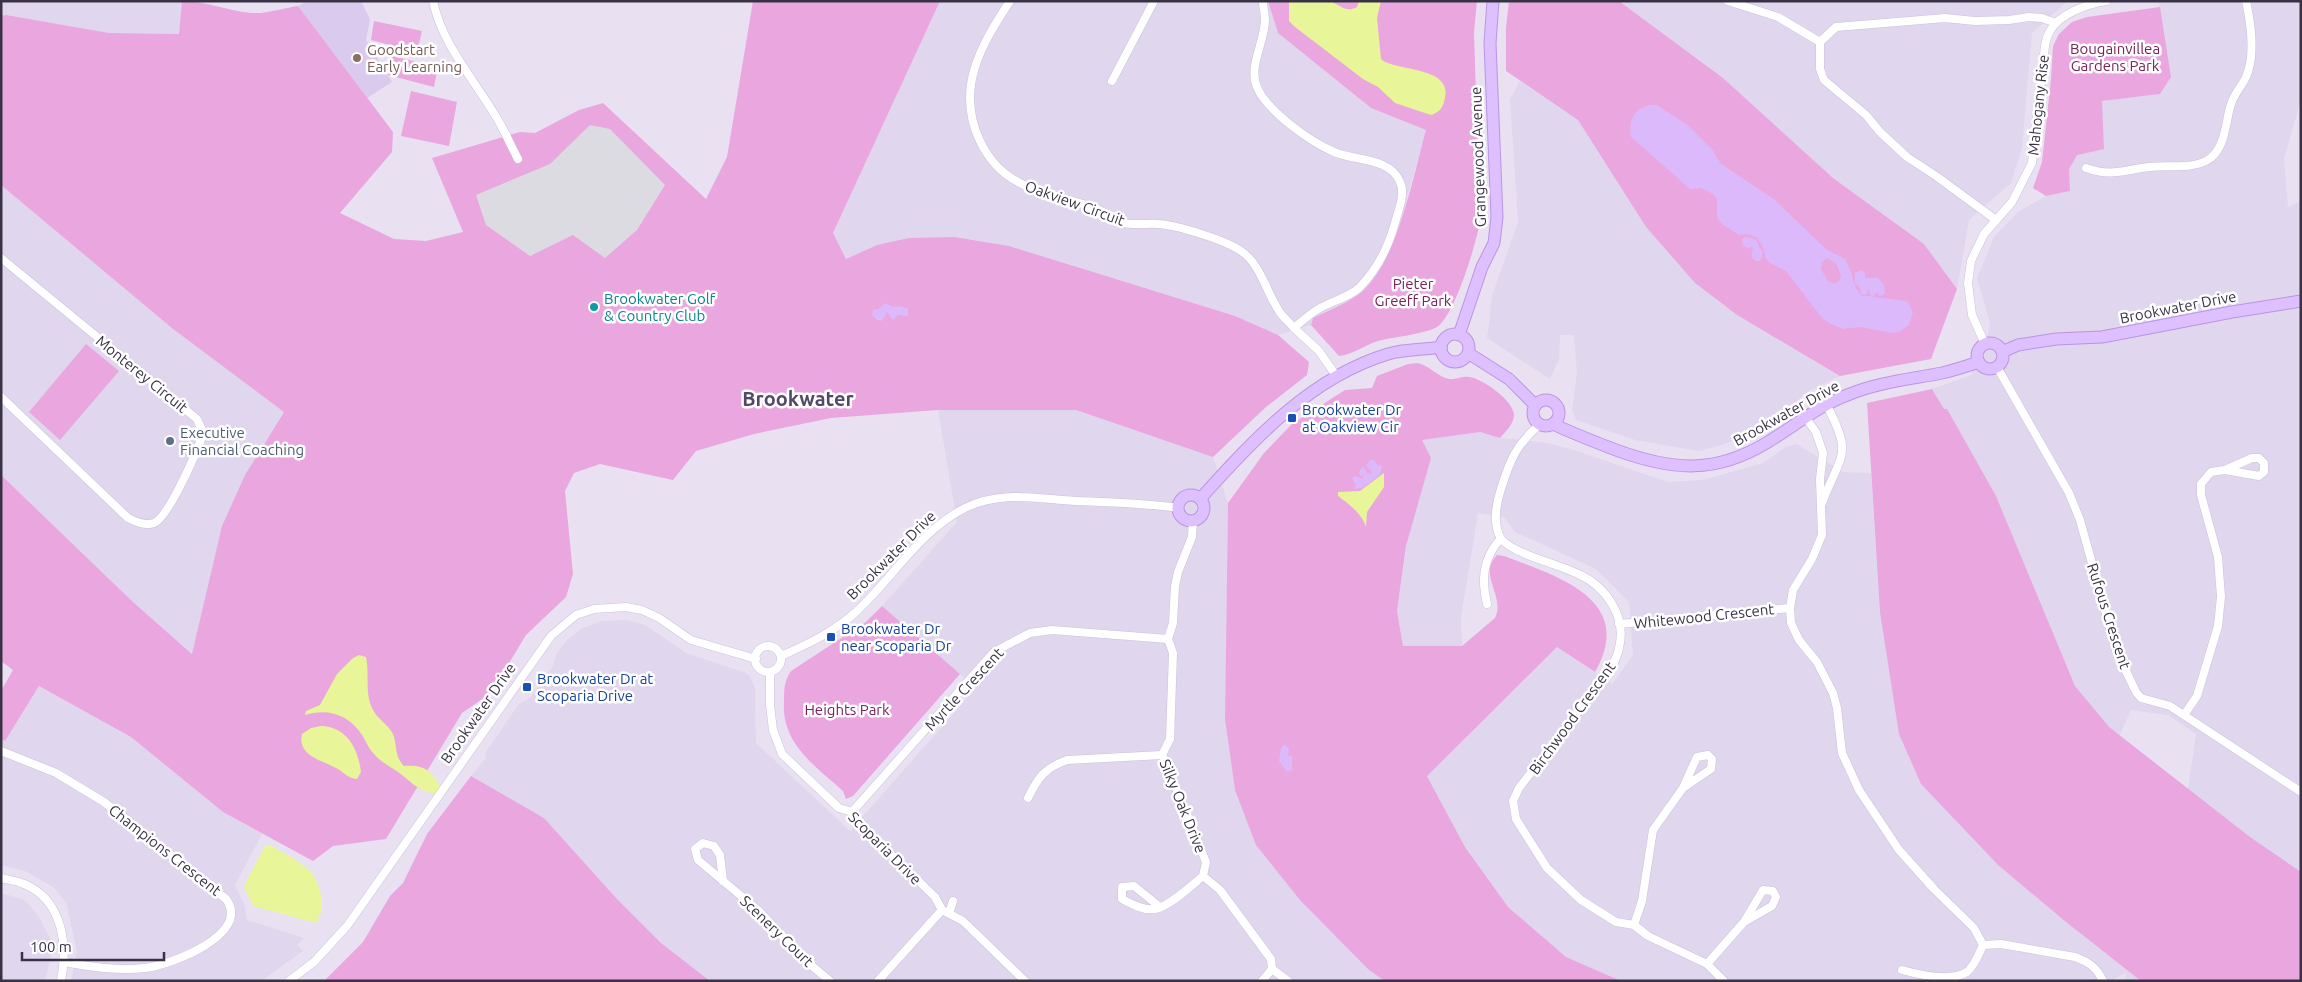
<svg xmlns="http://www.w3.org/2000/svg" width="2302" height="982" viewBox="0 0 2302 982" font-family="Ubuntu,sans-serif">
	<rect width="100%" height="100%" fill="#e9e1f2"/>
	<g fill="#e0d6ee">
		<path d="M1,1H182L179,34L109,33L6,15L1,16Z"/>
		<path d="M940,1H1268L1278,33L1371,108L1426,130L1399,227L1387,256L1374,279L1358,295L1314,318L1311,325L1278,335L1235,316L988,242L955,237L877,245L846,259L833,233Z"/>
		<path d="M1619,1H2068L2032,33L2022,148L2011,183L1969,220L1957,289L1924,244L1833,178L1723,78Z"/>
		<path d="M2159,1H2301V99L2284,159L2288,207L2301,201V872L2187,795L2196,734L2168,715L2131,710L2118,739L2075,686L1996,496L1932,389L1971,375L1987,337L1990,323L1977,278L1994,237L2018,212L2046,196L2070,191L2069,169L2101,101L2160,94L2171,77Z"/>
		<path d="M1520,81L1578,120L1646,227L1695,283L1737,315L1840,376L1809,391L1781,414L1753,433L1722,445L1699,451L1635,440L1576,420L1572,409L1577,373L1574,335H1560L1559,359L1550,379L1487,338L1492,296L1518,222L1510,99Z"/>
		<path d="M1,185L173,329L284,411L245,475L222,526L193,654L133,602L1,475Z"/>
		<path d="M938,410H1076L1213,457L1228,503L1225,719L1235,790L1369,970L1385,981H710L661,943L617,899L544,818L471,776L486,758L485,753L519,704L531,697L553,666L556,655L566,641L581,629L602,621L627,620L645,625L686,653L746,673L750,677L755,688L756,743L850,831L976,688L882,606L957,522Z"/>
		<path d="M1480,432L1500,438L1542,442L1571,449L1668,482L1703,480L1763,463L1786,447L1796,444L1843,472L1871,473L1880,612L1921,784L1998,865L2066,922L2141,981H2125L2126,972L2112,981H1621L1566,957L1508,907L1465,847L1427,775L1557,647L1612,684L1633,655L1629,602L1596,569L1515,532L1504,517L1478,513L1461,618L1462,646H1403L1397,611L1422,440Z"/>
		<path d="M39,686L131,737L223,812L262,834L235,885L244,904L247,920L304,938L297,945L303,951L261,981H71L77,951L66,902L53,887L25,871L1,865V739L5,741Z"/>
		<path d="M1,893L22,899L28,903L41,920L50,939L51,955L45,981H1Z"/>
	</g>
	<path fill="#dacaed" d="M308,1H361L370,19L366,40L392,82L367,98L298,6Z"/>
	<g fill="#eaa6de">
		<path d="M182,1C205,1 228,11 252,13C266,14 284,8 298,6L393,132L392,152L340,213L394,239L426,241L463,232L432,158L520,132L535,133L579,110L603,103L706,199L727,157L753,1H940L833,233L846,259L877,245L909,238L955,237L1009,246L1235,316L1278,335L1309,362L1307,375L1266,407L1213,457L1076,410H938L831,418L754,434L696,451L673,480L600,464L574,473L565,491L573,574L566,597L526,635L491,693L462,713L386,839L333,846L313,861L223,812L131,737L39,686L5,741L1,739V691L13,670L1,661V475L133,602L192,654L222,526L245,475L284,412L173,329L1,185V16L6,15L109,33L179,34Z"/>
		<path d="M1268,1H1477L1474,32L1480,221C1477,242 1454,317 1437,327C1425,334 1393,337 1378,341C1364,345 1353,355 1339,356L1311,325L1313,318C1328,311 1344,304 1358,295C1397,266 1413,176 1426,130L1371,108L1278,33Z"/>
		<path d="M1509,1H1619L1723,78L1833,178L1924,244L1957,289L1931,359L1840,376L1737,315L1695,283L1646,227L1578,120L1506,71V28Z"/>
		<path d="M2160,7L2171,77L2160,94L2102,101L2104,149L2077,155L2069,169L2070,191L2046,196L2033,188L2042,162L2051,79L2053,46L2059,34L2072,22L2087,17Z"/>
		<path d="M374,21L422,31L417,52L371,40Z"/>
		<path d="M392,56L438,67L434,87L388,75Z"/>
		<path d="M411,91L457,102L449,146L401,136Z"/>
		<path d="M86,344L119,371L60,440L29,412Z"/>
		<path d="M1418,363C1430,366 1438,377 1449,379C1455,380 1462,376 1469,377C1482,378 1514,401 1514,415C1514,424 1505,432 1500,438L1480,432L1422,440L1431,458L1406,546L1397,611L1403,646H1462L1495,618C1506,596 1477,575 1497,555L1504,556C1556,576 1637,599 1595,672L1557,647L1427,776L1465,847L1508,907L1566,957L1621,981H1385L1369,970L1300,900L1256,845L1235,790L1225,719L1228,503L1264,453L1292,424L1345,390L1372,388L1377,376L1408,364Z"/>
		<path d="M1932,389L1944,409H1947L1996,496L2075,686L2109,727L2250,837L2301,872V981H2141L2066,922L1998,865L1921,784L1899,734L1880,612L1867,403Z"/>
		<path d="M882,606L960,674L853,796L846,799L843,791C815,766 781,743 784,701C784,690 784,681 791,671L866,622Z"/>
		<path d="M471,776L544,818L617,899L661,943L710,981H324L363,942L390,896L403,883L427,834Z"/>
	</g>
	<g fill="#dbb9fb" fill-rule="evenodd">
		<path d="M1649,105H1657L1689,126L1713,150L1721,164L1775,200L1826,249L1845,259L1850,269L1856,288L1862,296H1871L1868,289L1866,295H1862L1859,286L1855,283V273L1862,270L1865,273V278H1878L1884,285L1885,294L1879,296L1877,292L1873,297L1907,301L1913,312L1909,325L1899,332L1892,333L1860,327L1843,329L1831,324L1822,318L1786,271L1770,263L1766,259L1763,247L1756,237L1747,234L1739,235L1722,224L1717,217V200L1713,194L1701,188L1690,189L1631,137C1628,121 1633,110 1649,105ZM1827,258L1836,263L1841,275L1840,280L1834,284L1828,281L1821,269L1822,262Z"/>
		<path d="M1745,237L1755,239L1763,253L1760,261H1756L1751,257L1753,247L1748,248L1743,246L1742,239Z"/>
		<path d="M885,303L893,307L900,306L908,309V316L898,315L893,320L887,312L882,321L877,320L872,315L873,310L879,309Z"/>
		<path d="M1371,459L1375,461L1377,465L1382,466L1380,475L1362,488L1354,489L1356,485L1352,478L1356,476L1362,479L1364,475L1360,476L1359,472L1363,466L1367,473L1371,474L1372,471L1366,466Z"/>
		<path d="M1284,744L1289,749L1288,755L1292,756V770L1287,772L1279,761L1281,748Z"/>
	</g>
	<path fill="#dddbe2" d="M590,125L610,129L665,185L637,230L605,258L573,235L530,256L486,225L476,195L550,164Z"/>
	<g fill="#e8f598">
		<path d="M1289,1C1301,1 1316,0 1328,1C1339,3 1345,14 1357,7L1359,1H1381L1377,18L1381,59C1394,72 1457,65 1444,102C1442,109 1438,113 1431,115L1395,103L1378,87L1363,79L1295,27L1289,21Z"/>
		<path d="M1384,473V487L1367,512L1366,527C1362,514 1349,504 1338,496V492L1360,491Z"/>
		<path d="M359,655L366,657C370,674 364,693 373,710C378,720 391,726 394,737C397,748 395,757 404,766C424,764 433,771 441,789L437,794C414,790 412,781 395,770C387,765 380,761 374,754C368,748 366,741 362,735C348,714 328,708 305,715L306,711L320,705L337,674L353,658Z"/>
		<path d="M321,726C347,727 358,748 361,772L357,779C347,778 344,772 336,768C322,760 297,756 302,734L311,728Z"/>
		<path d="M270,845C294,860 317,866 321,896C322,910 323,910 316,923L253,906L244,886L265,846Z"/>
	</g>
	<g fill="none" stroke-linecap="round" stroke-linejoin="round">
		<g stroke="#cbc1dc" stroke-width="9">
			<g id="street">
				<path d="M433,1C442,44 473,78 495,115C504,129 510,144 518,159"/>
				<path d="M1010,1C981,45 955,89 980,141C988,158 1001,173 1018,182C1041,195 1068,199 1093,207C1103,211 1111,218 1120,222C1132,226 1146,223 1158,224C1177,225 1225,240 1241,251C1261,264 1267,295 1281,314C1285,319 1290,323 1294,328"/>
				<path d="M1263,1C1263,7 1265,14 1265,20C1265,41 1248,67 1257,87C1267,111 1309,141 1334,152C1354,161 1390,157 1400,182C1406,194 1398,211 1395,223C1388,248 1377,270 1359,288C1349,297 1333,301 1322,307C1312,312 1303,320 1294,328L1319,351L1337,377"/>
				<path d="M1728,1L1778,17L1820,42"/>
				<path d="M1112,81L1154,1"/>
				<path d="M2086,168C2111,177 2124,170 2149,167C2167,165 2189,169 2206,161C2226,151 2225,122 2231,104C2234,94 2242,86 2246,77C2256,55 2251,24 2246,1"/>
				<path d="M1996,220L1936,176L1907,157L1880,132L1866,115L1824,80L1820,69V42L1836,27L1909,21L1945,18L1975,21L2009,20L2029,17L2042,18L2056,23"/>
				<path d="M1,258L197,419L202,430V436C197,452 168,518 154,523C145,526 136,522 128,518L1,397"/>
				<path d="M1985,344L1972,315L1968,283L1971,261L1984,234L2012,202L2032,163L2045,46C2046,41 2047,35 2050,31C2060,13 2088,4 2106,1"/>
				<path d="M1997,367L2069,493L2080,520L2116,650L2136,692L2141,698L2170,706L2301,792"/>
				<path d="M1805,417L1816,432L1823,453L1820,479L1822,535L1812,559L1793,590L1790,608L1791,623L1799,640L1817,662L1833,693L1837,708L1842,753L1859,790L1899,850L1934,889L1974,928L1983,945L2001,944L2075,957C2089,962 2097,968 2103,981"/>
				<path d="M1539,425C1516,445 1510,460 1501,489C1496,503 1493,523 1500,537C1503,544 1515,549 1521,552C1540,561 1560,565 1578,574C1606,586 1627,617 1619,648C1618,655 1614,662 1611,669L1519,788L1513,801L1516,819L1547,868L1581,900L1616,922L1634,925L1648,936L1707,964L1724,981"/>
				<path d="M1822,503C1841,453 1854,456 1826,404"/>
				<path d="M1193,520L1192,537L1178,572L1175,586L1173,623L1168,639L1173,653L1170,739L1162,755L1170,768L1174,783L1206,862L1203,876L1220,890L1271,959L1272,969L1262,981"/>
				<path d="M1487,604C1481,579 1483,559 1500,539"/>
				<path d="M1619,624L1790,608"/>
				<circle cx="768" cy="659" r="13"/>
				<path d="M781,656C808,644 836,631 858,610C893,577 921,530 965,508C1002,490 1037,499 1076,501C1110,502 1144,503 1178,508"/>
				<path d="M770,672V705L773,730L782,754L839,808L852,812L873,837L935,897L942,910L963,921L1025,981"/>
				<path d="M2184,715L2197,696L2218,626L2221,597L2218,557L2201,495V484L2211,472L2225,470L2252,458H2259L2264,463V472L2259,476L2225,470"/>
				<path d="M1,751L56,773L104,802L226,899C252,934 171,965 145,968C118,971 91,967 64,962"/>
				<path d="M1028,798C1038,777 1045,768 1067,760L1162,755"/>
				<path d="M852,812L994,652L1030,633L1052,630L1168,639"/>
				<path d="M1,878C9,880 17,881 24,884C63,900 68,945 61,981"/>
				<path d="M723,881L720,855L714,846L703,843L695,849L698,860L758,910L805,960L830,981"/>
				<path d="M1160,907L1134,886L1122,887V899C1131,904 1144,911 1155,909C1169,907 1192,885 1203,876"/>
				<path d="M949,913L953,901"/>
				<path d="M1634,925L1642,901L1653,830L1683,788L1697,757L1708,755L1712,759L1711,769L1683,788"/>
				<path d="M1707,964L1744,922L1763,890L1773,891L1776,897L1772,906L1744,922"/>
				<path d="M1272,969L1288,981"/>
				<path d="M1902,970C1920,975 1951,982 1967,972C1975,965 1979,954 1983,945"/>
				<path d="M289,981L314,962L347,926L551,636L576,615L594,609L626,607L642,610L659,618L691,640L756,659"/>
				<path d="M878,981L942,910"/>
			</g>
		</g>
		<g stroke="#ba95e2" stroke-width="13">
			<g id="secondary">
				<circle cx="1455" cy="348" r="14"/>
				<path d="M1459,335L1482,267L1494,243L1497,217L1490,43L1493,1"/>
				<circle cx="1990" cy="356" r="13"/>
				<path d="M2002,352L2018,345L2056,339L2102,337L2232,312L2301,301"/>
				<path d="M1468,353L1509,379L1535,405"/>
				<circle cx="1546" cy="413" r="13"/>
				<path d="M1553,424C1574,434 1595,442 1616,450C1673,471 1716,474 1768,442C1796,425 1819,405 1850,394C1879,382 1912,379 1942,373C1955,370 1967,366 1979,362"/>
				<circle cx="1191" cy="508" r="13"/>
				<path d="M1201,498C1253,440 1311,377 1388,354C1405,349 1424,350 1441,347"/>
			</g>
		</g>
		<use href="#street" stroke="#fff" stroke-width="8"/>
		<use href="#secondary" stroke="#debfff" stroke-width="11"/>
	</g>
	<circle fill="#8d6e63" stroke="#fff" stroke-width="2" cx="357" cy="58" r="5"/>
	<circle fill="#0f9aa8" stroke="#fff" stroke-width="2" cx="594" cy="307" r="5"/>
	<g fill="#1a4fb4" stroke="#fff" stroke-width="2">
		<rect x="1287" y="413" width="10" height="10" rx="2.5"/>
		<rect x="826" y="632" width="10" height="10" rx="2.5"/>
		<rect x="522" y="682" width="10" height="10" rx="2.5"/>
	</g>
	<circle fill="#5c6f8a" stroke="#fff" stroke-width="2" cx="170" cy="441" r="5"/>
	<g text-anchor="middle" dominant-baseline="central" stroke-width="5" stroke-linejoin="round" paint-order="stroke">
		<g font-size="15" fill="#79225a" stroke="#fff">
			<text x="2115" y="48">Bougainvillea<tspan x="2115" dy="17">Gardens Park</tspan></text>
			<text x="1413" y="283">Pieter<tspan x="1413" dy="17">Greeff Park</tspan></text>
			<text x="847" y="709">Heights Park</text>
		</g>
		<g font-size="15" fill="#785e54" stroke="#fff" text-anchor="start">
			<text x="367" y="49">Goodstart<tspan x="367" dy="17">Early Learning</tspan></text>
		</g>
		<g font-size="15" fill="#383244" stroke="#fff">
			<text transform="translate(2038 105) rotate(-84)">Mahogany Rise</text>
			<text transform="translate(1478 157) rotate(-92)">Grangewood Avenue</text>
			<text transform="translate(1075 203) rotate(20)">Oakview Circuit</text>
			<text transform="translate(2178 307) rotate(-11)">Brookwater Drive</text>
			<text transform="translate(142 374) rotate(39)">Monterey Circuit</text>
			<text transform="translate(1786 413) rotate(-29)">Brookwater Drive</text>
			<text transform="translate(891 555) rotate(-45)">Brookwater Drive</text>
			<text transform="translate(1704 616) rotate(-6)">Whitewood Crescent</text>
			<text transform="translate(2109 616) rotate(72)">Rufous Crescent</text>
			<text transform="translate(964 689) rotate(-47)">Myrtle Crescent</text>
			<text transform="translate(478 713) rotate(-55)">Brookwater Drive</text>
			<text transform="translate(1572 718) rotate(-54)">Birchwood Crescent</text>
			<text transform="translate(1183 806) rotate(68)">Silky Oak Drive</text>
			<text transform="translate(885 848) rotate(45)">Scoparia Drive</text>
			<text transform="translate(165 850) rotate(38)">Champions Crescent</text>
			<text transform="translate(777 931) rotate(44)">Scenery Court</text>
		</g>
		<g font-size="15" fill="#0d838f" stroke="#fff" text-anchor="start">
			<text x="604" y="298">Brookwater Golf<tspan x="604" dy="17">&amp; Country Club</tspan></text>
		</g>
		<g font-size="15" fill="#164399" stroke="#fff" text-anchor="start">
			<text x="1302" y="409">Brookwater Dr<tspan x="1302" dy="17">at Oakview Cir</tspan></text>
			<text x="841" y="628">Brookwater Dr<tspan x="841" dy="17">near Scoparia Dr</tspan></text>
			<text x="537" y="678">Brookwater Dr at<tspan x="537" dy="17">Scoparia Drive</tspan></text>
		</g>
		<g font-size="15" fill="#4e5e75" stroke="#fff" text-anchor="start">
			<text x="180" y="432">Executive<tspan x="180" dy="17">Financial Coaching</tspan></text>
		</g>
		<g font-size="20" font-weight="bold" fill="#534867" stroke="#fff">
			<text x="798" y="398">Brookwater</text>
		</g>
	</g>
	<rect width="2302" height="982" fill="none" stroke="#383244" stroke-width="5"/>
	<path d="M22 952v8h142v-8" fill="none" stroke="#383244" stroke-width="2.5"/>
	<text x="30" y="952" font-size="15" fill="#383244" stroke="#ffffff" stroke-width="4" paint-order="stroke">100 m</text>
</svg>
